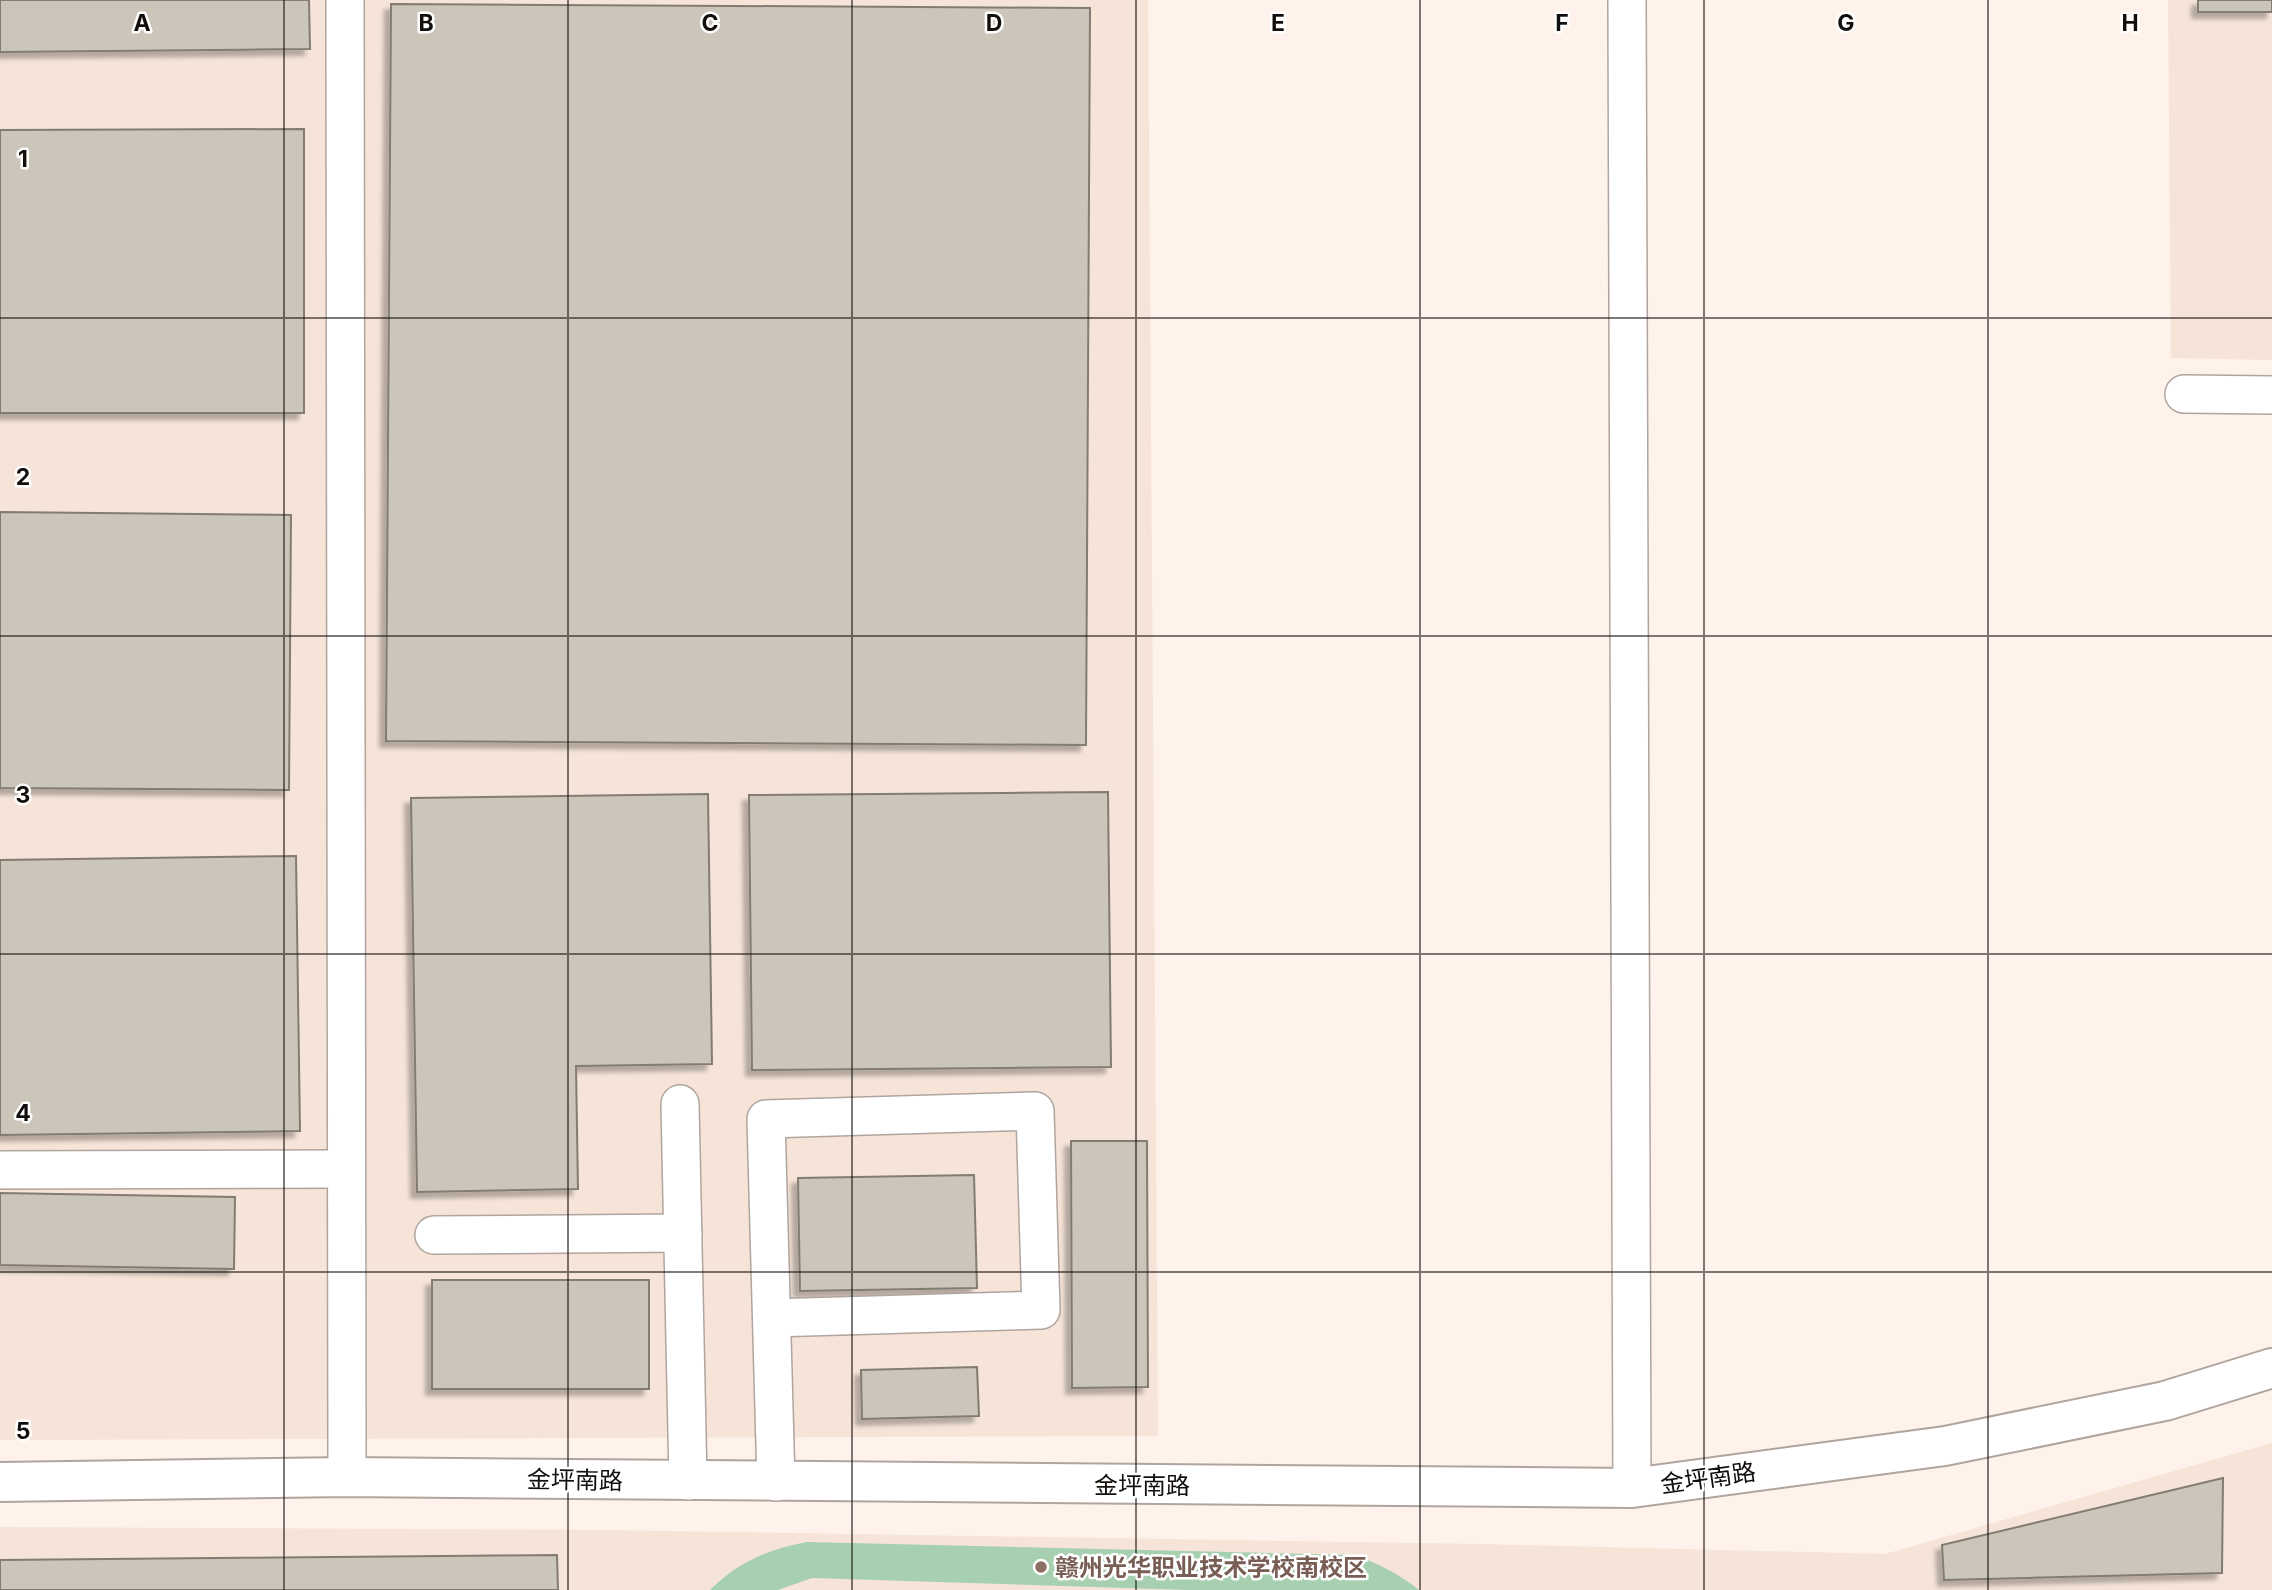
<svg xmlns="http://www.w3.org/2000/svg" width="2272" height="1590" viewBox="0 0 2272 1590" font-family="Inter,'Noto Sans SC',sans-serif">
	<defs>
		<filter id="shadow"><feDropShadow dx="-6" dy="6" stdDeviation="2" flood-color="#0004"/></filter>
	</defs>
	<rect width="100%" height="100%" fill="#fef2ea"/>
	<g fill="#f5e4d7">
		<path d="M0,0H1148L1158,1436L0,1440Z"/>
		<path d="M2168,0H2272V360L2171,358Z"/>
		<path d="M2272,1443V1590H0V1527L602,1530L1480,1544L1885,1554Z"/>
	</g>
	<path fill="#a7d0b1" d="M807,1542L1355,1555C1379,1564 1399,1574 1419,1590H1188L812,1578L778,1590H710C738,1562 769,1549 807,1542Z"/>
	<g fill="#ccc5ba" stroke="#827c72" stroke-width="2" filter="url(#shadow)">
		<path d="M0,0H309L310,49L0,52Z"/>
		<rect x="2198" y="0" width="74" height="12"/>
		<path d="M391,4L1090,8L1086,745L386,741Z"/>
		<path d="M304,129V413H0V130Z"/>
		<path d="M0,512L291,515L289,790L0,788Z"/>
		<path d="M1108,792L1111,1067L752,1070L749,795Z"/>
		<path d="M708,794L712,1064L576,1066L578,1189L417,1192L411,798Z"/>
		<path d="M296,856L300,1131L0,1135V860Z"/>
		<path d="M1071,1141H1147L1148,1387L1072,1388Z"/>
		<path d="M974,1175L977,1288L800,1291L798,1178Z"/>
		<path d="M0,1193L235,1197L234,1269L0,1265Z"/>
		<rect x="432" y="1280" width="217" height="109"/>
		<path d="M977,1367L979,1416L862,1419L861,1370Z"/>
		<path d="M2223,1478L2222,1573L1944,1580L1942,1545Z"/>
		<path d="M557,1555L558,1590H0V1560Z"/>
	</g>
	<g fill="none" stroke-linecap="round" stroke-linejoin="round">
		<g stroke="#b0a59e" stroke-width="40">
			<g id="street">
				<path d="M345,0L347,1477"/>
				<path d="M1627,0L1632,1488"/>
				<path d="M2184,394L2272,395"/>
				<path d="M680,1104L688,1481"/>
				<path d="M0,1170L346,1169"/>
				<path d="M434,1235L683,1233"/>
				<path d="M772,1318L1041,1310L1035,1111L766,1119L776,1482"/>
			</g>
		</g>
		<g stroke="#b0a59e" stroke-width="42">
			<path id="secondary" d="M0,1482L347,1477L1632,1488L1945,1446L2165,1401L2272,1368"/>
		</g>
		<use href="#street" stroke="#fff" stroke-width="37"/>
		<use href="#secondary" stroke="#fff" stroke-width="38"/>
	</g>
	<path fill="none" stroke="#120e0c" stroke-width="2" stroke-opacity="0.55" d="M284,0V1590M568,0V1590M852,0V1590M1136,0V1590M1420,0V1590M1704,0V1590M1988,0V1590M0,318H2272M0,636H2272M0,954H2272M0,1272H2272"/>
	<circle fill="#8d6e63" stroke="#fff" stroke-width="2.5" cx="1041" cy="1567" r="7"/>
	<g text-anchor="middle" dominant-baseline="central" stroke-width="5" stroke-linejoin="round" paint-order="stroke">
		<g font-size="24" fill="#120e0c" stroke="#fff">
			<text transform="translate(1708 1478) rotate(-8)">金坪南路</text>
			<text transform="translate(575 1480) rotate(1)">金坪南路</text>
			<text x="1142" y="1485">金坪南路</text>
		</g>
		<g font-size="24" font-weight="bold" fill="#785e54" stroke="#fff" text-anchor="start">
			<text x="1055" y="1567">赣州光华职业技术学校南校区</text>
		</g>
	</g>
	<g font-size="23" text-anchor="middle" font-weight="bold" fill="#120e0c" stroke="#fff" stroke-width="5" stroke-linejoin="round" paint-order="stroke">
		<text x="142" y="31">A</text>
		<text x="426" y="31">B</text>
		<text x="710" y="31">C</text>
		<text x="994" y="31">D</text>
		<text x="1278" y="31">E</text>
		<text x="1562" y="31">F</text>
		<text x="1846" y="31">G</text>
		<text x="2130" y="31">H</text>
		<text x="23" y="167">1</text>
		<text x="23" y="485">2</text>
		<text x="23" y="803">3</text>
		<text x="23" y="1121">4</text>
		<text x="23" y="1439">5</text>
	</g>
</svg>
